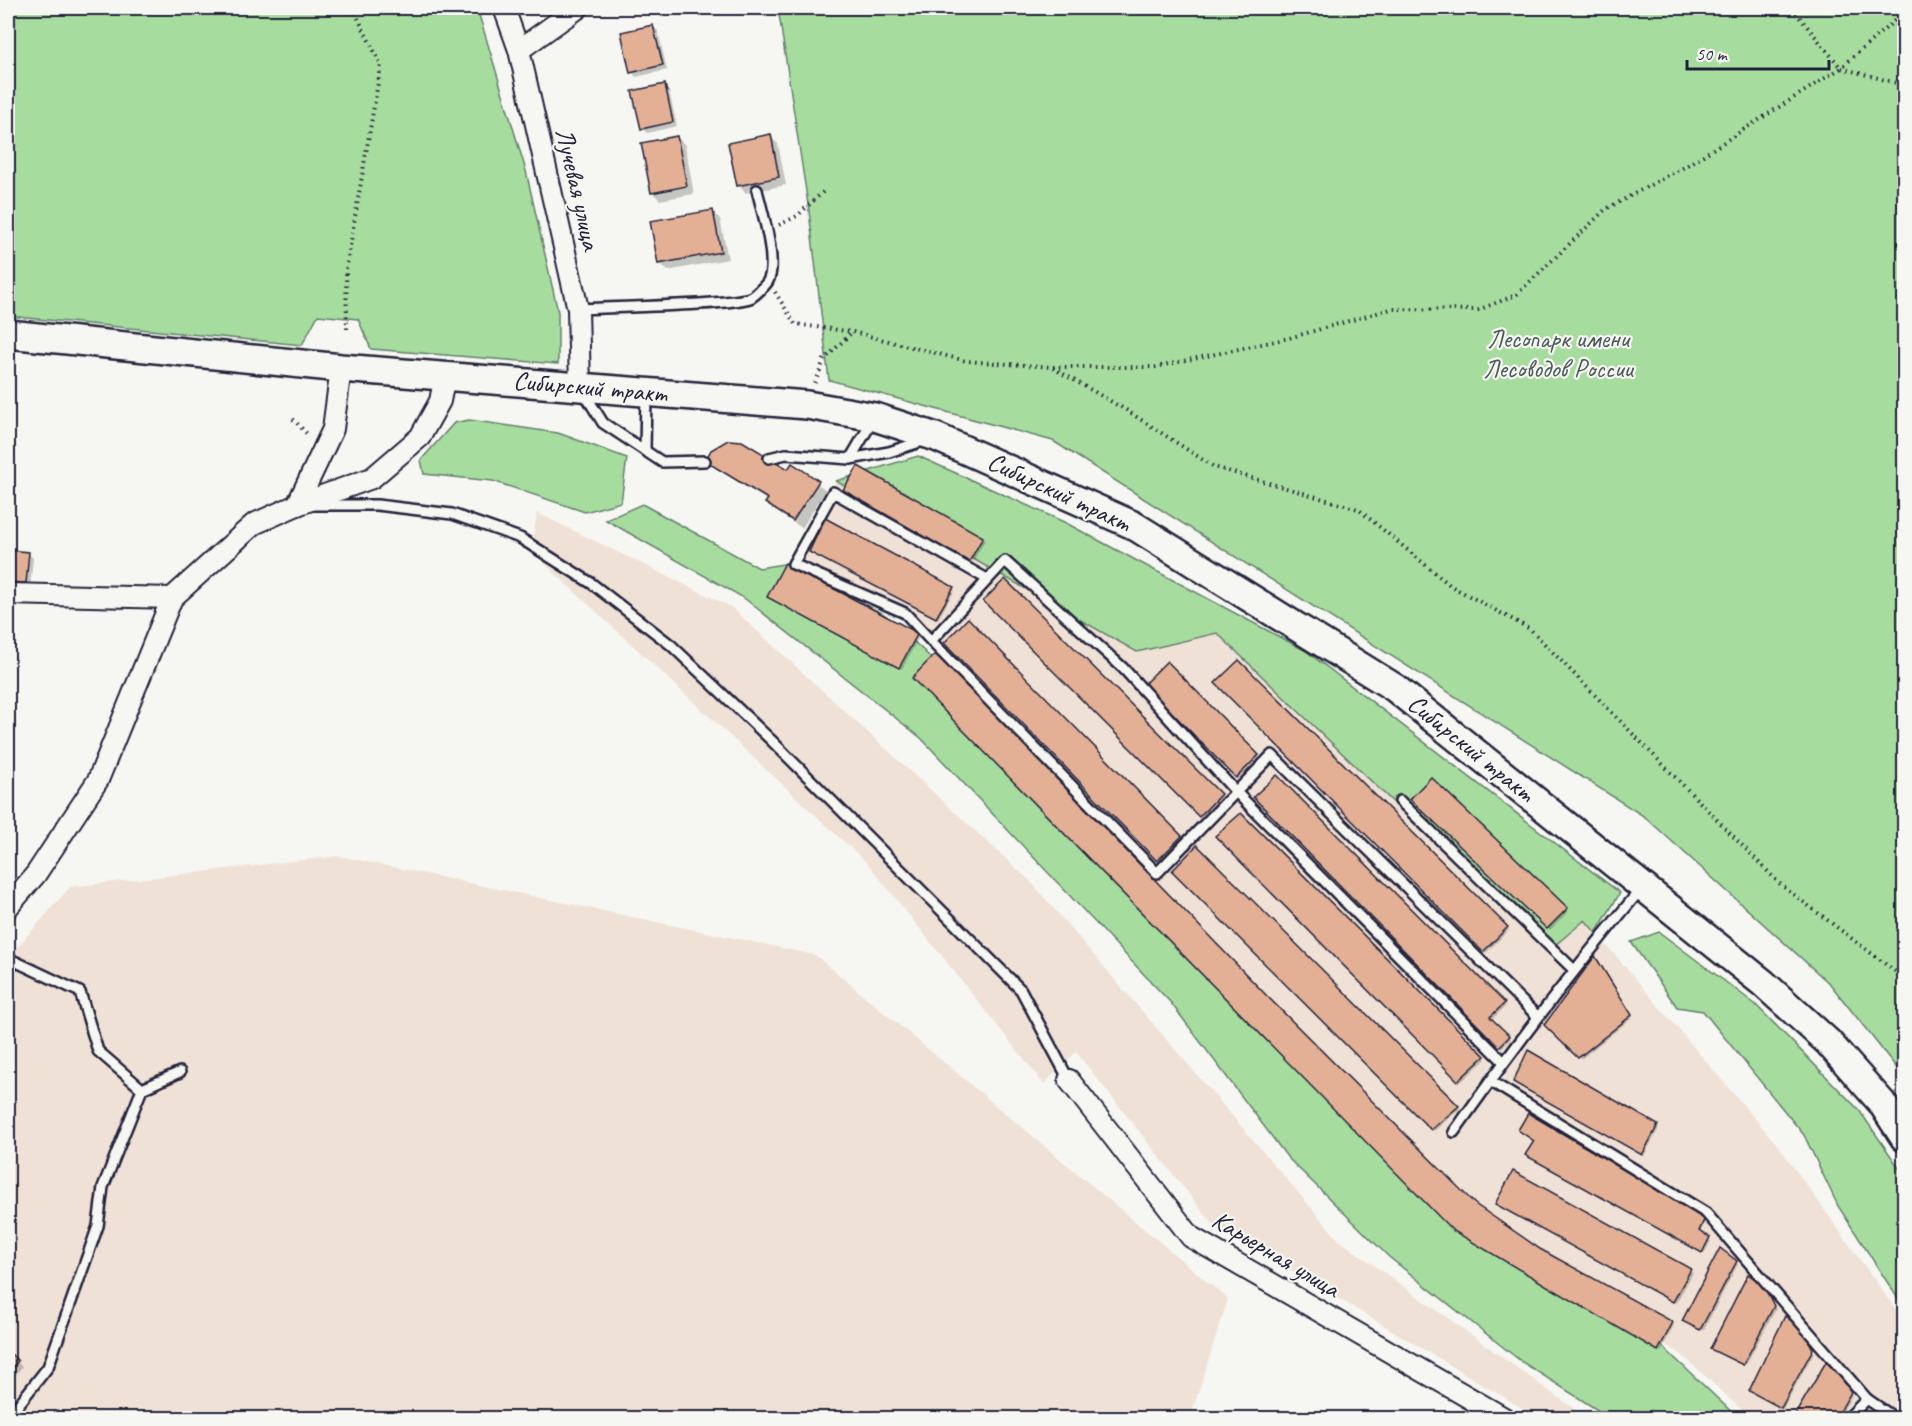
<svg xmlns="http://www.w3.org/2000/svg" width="1912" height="1426" viewBox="0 0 1912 1426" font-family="Caveat,sans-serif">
	<rect width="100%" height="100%" fill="#f6f6f2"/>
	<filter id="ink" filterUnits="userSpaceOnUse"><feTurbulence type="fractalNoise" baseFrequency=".0167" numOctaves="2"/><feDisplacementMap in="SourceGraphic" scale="12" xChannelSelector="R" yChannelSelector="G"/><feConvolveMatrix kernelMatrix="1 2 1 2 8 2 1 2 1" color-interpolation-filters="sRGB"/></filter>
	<g filter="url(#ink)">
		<g fill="#f0e1d6">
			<path d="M836,481L1137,652L1217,633L1548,951L1585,920L1780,1148L1904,1321V1418H1756L1742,1410L1681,1354L1552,1277L1451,1198L905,613L793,564Z"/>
			<path d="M537,513L731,607L1030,881L1339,1240L1587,1418H1539L1212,1223L1076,1052L1044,1084L869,865L531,551Z"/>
			<path d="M339,856L815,955L1228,1299L1190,1418H8V958L70,887Z"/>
		</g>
		<g fill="#a7dc9f" stroke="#647f6d" stroke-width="1.5">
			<path d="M8,8H477L526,171L558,312V364L371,349L358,319L318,315L302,345L8,316Z"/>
			<path d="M778,8H1904V1077L1831,985L1645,817L1053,441L829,380L809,211Z"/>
			<path d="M469,420L558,433L627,458L621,502L585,512L493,481L424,474L421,460L454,423Z"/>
			<path d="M918,456L1066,523L1306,651L1620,893L1596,933L1585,920L1548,951L1217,633L1137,652L836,481Z"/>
			<path d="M642,504L759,568L783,564L884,614L924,651L1510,1257L1661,1345L1738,1418H1610L1522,1362L1389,1257L1288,1158L1171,1003L921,738L744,598L606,520Z"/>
			<path d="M1659,932L1755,1004L1859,1110L1904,1175V1308L1838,1206L1804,1135L1703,1011L1677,1007L1631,942Z"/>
		</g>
		<g fill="#0003">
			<path d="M720,8H732L725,12Z"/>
			<path d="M653,26L658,31L667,70L636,77L632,72Z"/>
			<path d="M664,86L669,91L677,126L647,133L642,128Z"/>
			<path d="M770,136L778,144L786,185L746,193L738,185Z"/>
			<path d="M677,137L685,145L694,194L660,200L652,192Z"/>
			<path d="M712,212L720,219L728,259L668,271L660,263Z"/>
			<path d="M707,460L788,471L792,465L826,490L802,528L775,511L768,501L715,468Z"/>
			<path d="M858,468L983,538L985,540L972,563L846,492L844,490Z"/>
			<path d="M9,552L28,553L33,558L30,588L11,586L8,582Z"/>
			<path d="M813,553L953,588L955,590L938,619Z"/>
			<path d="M1005,581L1222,797L1202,818L985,601Z"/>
			<path d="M771,599L917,635L919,637L902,669Z"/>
			<path d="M968,620L1183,839L1160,862L946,643Z"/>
			<path d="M1239,662L1509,930L1486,953L1218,683Z"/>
			<path d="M1167,663L1260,758L1238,779L1146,684Z"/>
			<path d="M1276,777L1506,1006L1491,1020L1511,1039L1502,1048L1255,797Z"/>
			<path d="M1431,779L1569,911L1550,930L1412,799Z"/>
			<path d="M1241,815L1486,1059L1461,1082L1217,836Z"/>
			<path d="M1197,847L1460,1109L1434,1131L1174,871Z"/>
			<path d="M1597,960L1633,1017L1581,1059L1546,1025Z"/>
			<path d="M1268,999L1474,1205L1539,1250L1672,1323L1674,1325L1661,1352L1456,1232Z"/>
			<path d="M1517,1083L1657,1126L1659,1128L1644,1156Z"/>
			<path d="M1529,1157L1704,1219L1706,1221L1700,1233L1711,1241L1704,1254Z"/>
			<path d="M1514,1173L1690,1271L1693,1273L1676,1303L1499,1205Z"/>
			<path d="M1736,1262L1738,1264L1703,1331L1685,1323Z"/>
			<path d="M1765,1290L1776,1309L1745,1366L1714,1350Z"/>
			<path d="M1804,1333L1814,1352L1783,1409L1753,1393Z"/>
			<path d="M8,1353L22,1367L8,1383Z"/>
			<path d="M1826,1364L1841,1378L1852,1395L1839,1418H1794Z"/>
		</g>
		<g fill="#e3b096" stroke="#22223b" stroke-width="1.5">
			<path d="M653,25L663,65L630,73L621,32Z"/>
			<path d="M665,84L673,122L641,129L632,91Z"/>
			<path d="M771,134L779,177L737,186L728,143Z"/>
			<path d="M677,136L687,186L651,193L641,143Z"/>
			<path d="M713,210L721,252L658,264L650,221Z"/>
			<path d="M728,440L742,441L788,469L792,463L819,481L793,521L765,503L768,499L705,461L711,450Z"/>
			<path d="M858,466L983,537L969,562L843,490Z"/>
			<path d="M825,518L954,587L936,618L809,552Z"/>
			<path d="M8,550L29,552L26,583L8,582Z"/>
			<path d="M785,563L918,633L899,668L767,597Z"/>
			<path d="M1005,579L1221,794L1199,817L983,601Z"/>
			<path d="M968,618L1182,836L1157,861L944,643Z"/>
			<path d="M936,653L1266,995L1475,1204L1540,1249L1673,1322L1658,1351L1452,1230L912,678Z"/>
			<path d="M1239,660L1508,927L1483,952L1215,683Z"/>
			<path d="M1167,661L1259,755L1236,778L1144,684Z"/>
			<path d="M1277,775L1505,1003L1490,1017L1510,1036L1499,1047L1253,797Z"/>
			<path d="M1431,777L1568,908L1547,929L1410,799Z"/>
			<path d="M1241,813L1485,1056L1458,1081L1215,836Z"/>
			<path d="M1197,845L1459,1106L1431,1130L1172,871Z"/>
			<path d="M1595,956L1632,1015L1578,1058L1544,1025Z"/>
			<path d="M1528,1050L1658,1125L1642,1155L1513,1082Z"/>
			<path d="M1528,1113L1705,1218L1699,1231L1710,1237L1702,1253L1525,1155L1534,1141L1518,1130Z"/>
			<path d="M1513,1171L1691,1269L1673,1302L1495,1204Z"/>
			<path d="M1720,1248L1737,1261L1700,1330L1682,1321Z"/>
			<path d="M1748,1274L1764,1286L1774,1306L1743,1365L1710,1349Z"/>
			<path d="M1785,1316L1802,1329L1813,1349L1781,1408L1749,1391Z"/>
			<path d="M8,1351L18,1361L8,1373Z"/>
			<path d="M1826,1362L1839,1374L1851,1392L1836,1418H1793Z"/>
			<path d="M1862,1411L1876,1418H1859Z"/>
		</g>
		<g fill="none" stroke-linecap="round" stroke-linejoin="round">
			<g stroke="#22223b" stroke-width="14">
				<g id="service">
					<path d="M578,309C605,307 735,306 752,297C756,294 766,285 768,281C778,262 762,211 757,190"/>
					<path d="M583,391L603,423L662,462L705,461"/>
					<path d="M645,451L646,394"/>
					<path d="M769,458L786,454L850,459L873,420"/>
					<path d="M850,459L889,452L926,440"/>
					<path d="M313,505H377L452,514L520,538L591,583L671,645L771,740L1021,990L1069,1080"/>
					<path d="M931,641L1005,561L1123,668L1236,792L1157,873L931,641L905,613L793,564L833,492L987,579"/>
					<path d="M1400,801L1573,969"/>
					<path d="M8,958L80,992L98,1051L142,1089L103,1187L98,1226L48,1367L8,1418"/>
					<path d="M1503,1061L1236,792L1272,755L1537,1016"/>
					<path d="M1490,1081L1706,1213L1867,1399L1895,1418"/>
					<path d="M142,1089L180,1072"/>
					<path d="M1454,1132C1513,1048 1575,968 1641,889"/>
					<path d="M1848,1418L1867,1399"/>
				</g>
			</g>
			<g stroke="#22223b" stroke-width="24">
				<g id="minor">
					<path d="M504,8L519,50L578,309L580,387"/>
					<path d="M519,50L578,8"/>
					<path d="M297,505L372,478L420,437L440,401L445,376"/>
					<path d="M8,594L172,598"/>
					<path d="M8,907L36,874L98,780L172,598L254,524L297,505L333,429L341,368"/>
					<path d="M1069,1080L1191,1237L1504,1418"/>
				</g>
			</g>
			<g stroke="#22223b" stroke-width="32">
				<path id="secondary" d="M8,334L341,368L807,405L875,417L936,437L1133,525L1395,688L1763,983L1828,1042L1882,1103L1904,1137"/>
			</g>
			<g stroke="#22223b" stroke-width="4" stroke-dasharray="1.5 4.5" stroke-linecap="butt">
				<path d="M1792,8L1841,68L1904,85"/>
				<path d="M779,225L797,216L823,192"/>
				<path d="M775,292L795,324L853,332L966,361L1052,367H1156L1289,338L1391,309L1478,310L1516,295L1606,209L1686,166L1841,68L1904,12"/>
				<path d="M347,329L346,270L381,65L353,8"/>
				<path d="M1053,368L1126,410L1214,467L1358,509L1451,586L1530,629L1781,885L1904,978"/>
				<path d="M815,383L824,360L852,332"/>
				<path d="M293,419L309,436"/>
			</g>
			<use href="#service" stroke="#f6f6f2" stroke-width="9"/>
			<use href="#minor" stroke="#f6f6f2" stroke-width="20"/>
			<use href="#secondary" stroke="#f6f6f2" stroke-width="27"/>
		</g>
	</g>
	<g text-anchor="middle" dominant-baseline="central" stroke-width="4.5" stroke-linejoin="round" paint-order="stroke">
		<g font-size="26" fill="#22223b" stroke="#f6f6f2">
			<text transform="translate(578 189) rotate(77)">Лучевая улица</text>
			<text transform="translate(590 387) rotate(5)">Сибирский тракт</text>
			<text transform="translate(1059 492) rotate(25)">Сибирский тракт</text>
			<text transform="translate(1471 748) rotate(39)">Сибирский тракт</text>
			<text transform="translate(1276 1254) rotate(31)">Карьерная улица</text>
		</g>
		<g font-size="26" fill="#4a5a59" stroke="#f6f6f2">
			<text x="1558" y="338">Лесопарк имени<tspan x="1558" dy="30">Лесоводов России</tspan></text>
		</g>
	</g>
	<rect width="1912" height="1426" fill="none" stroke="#f6f6f2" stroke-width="30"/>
	<rect x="15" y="15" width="1882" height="1396" fill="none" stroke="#22223b" stroke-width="2" filter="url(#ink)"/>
	<path d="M1687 60v9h142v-9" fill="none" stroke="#22223b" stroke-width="3"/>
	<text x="1696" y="60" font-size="18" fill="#22223b" stroke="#f6f6f2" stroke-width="4.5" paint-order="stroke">50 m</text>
</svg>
